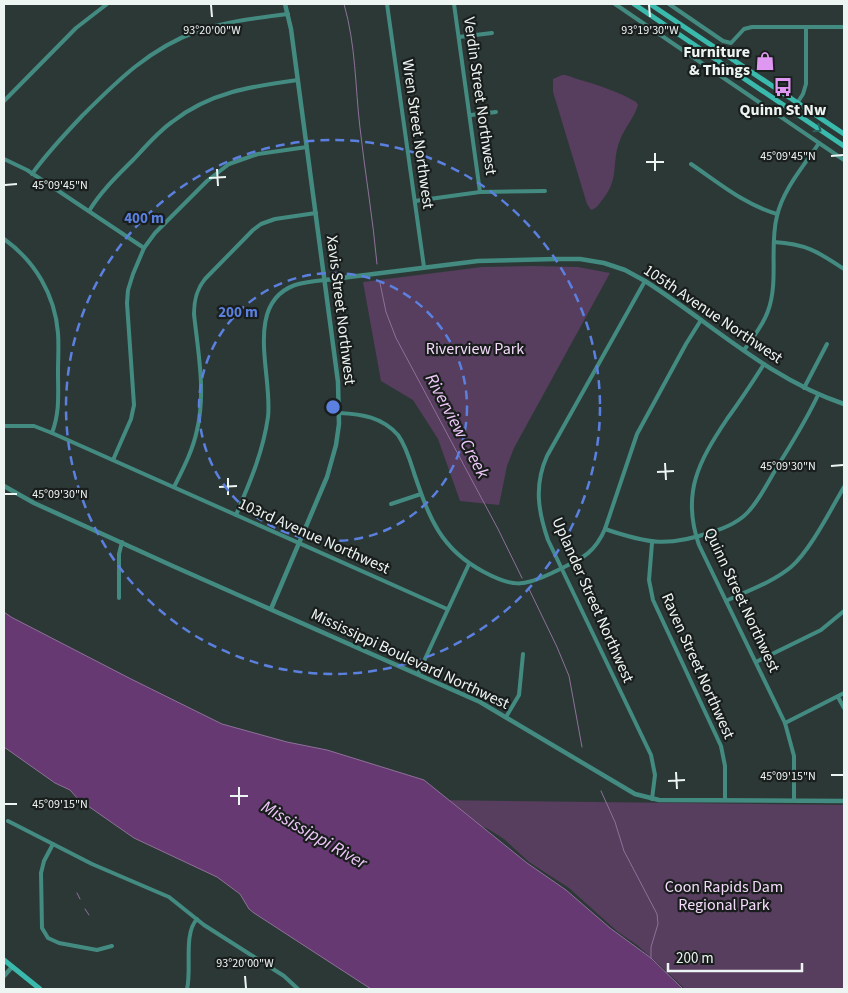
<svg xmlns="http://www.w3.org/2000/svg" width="848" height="993" viewBox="0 0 848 993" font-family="'Source Sans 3',sans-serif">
	<rect width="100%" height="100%" fill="#2c3836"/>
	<g fill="#573d5e">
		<path d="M562,75C568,75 571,77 577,79C598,85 617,91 636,102L638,105C634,118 624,129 620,140C611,162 620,178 603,199C599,204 597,208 591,210L587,204L553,92V79Z"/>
		<path d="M531,266L578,267L610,273L514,448L507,466L499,505L460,501L438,439L413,400L381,381L363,282L482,267Z"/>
		<path d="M435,800L844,805V989H685L663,968L637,945L618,932L569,888L529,862L504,839L488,829L456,815Z"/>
	</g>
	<path fill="#663972" stroke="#8e7199" d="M4,612L11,617L131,679L222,724L287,742L327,750L424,780L527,863L566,890L610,928L651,958L683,989H371L254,913L249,909L240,894L217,877L134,838L78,799L70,790L55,783L4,747Z"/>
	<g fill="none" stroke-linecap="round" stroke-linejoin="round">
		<g stroke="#8e7199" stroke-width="1">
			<path d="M344,4C356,46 355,85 360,128C365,173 373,219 377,264"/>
			<path d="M380,283L386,312L396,338L498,529L522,578"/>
			<path d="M529,589L557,647L569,676L582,747"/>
			<path d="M601,791L615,822L624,851L657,914L658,924L651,947V958"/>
			<path d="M77,893L80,899"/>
			<path d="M85,909L89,915"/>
		</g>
		<g stroke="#438b81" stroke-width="4">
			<path d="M387,4L424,267"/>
			<path d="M454,4L480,192"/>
			<path d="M615,4L844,160"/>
			<path d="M669,4L723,41L731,43L744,29L752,27H844"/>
			<path d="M459,37L492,33"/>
			<path d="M4,101L76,28L107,4"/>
			<path d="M792,111L803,94L806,84V27"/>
			<path d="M471,115L496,112"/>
			<path d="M4,159L27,170L144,248"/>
			<path d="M691,164C719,183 745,205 777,214"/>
			<path d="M32,174C47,153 64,135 82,116C117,81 150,48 198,31C227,21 257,18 288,14"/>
			<path d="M415,201L480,192L545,191"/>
			<path d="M89,211C101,191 118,175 134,159C146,146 158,132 172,122C210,92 253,86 298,80"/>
			<path d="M4,239C35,261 55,295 58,333C59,346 58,359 58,372C58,394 60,412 52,433"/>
			<path d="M774,242C807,244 818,252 844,269"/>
			<path d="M645,281L547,456C534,485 538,511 548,540L651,755L655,775L652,799"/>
			<path d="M744,350C753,338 763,325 768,311C779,281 769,246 777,216C783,189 804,166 819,143"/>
			<path d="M764,364C752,383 740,401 727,419C699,461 681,493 699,545L785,723L794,756V800"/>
			<path d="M804,388L827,344"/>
			<path d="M339,413C362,414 382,417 398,435C406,446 410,460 414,473C429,517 440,549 484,572C512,587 523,587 552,573C577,560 593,557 605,529L637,434L686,344L701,320"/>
			<path d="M4,426H34L52,433L447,609"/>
			<path d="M113,460L131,419L134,405L127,303L128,290L133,274L144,248L155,233L207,181L229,164L258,154L307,147"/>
			<path d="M174,487C183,469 193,450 197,430C206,392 198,352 194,314C194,301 196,290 205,279L253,230L261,224L275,219L316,213"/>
			<path d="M391,504L421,494"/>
			<path d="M236,515C250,482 263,452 268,417C273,376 243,304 295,285C305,282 315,281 325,280"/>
			<path d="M605,529C649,544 668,547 712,532C725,528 739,522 748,512C761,498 769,480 779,464C793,441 807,419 818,395"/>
			<path d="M652,543L649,580L653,600L721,746L725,766V800"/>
			<path d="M119,598V554L122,542"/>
			<path d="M726,601C747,591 773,582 791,567C810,551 831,509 844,487"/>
			<path d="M756,662L821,630L844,611"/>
			<path d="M418,674L469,564"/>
			<path d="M838,697L844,708"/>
			<path d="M506,717L519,695L523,654"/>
			<path d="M785,723L844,693"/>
			<path d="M8,821L92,864L169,897L204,925L284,976L298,989"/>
			<path d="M53,844L44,861L41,873L42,928L48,938L59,943L97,950L112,946"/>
			<path d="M187,989C192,969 183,934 197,919"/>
		</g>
		<g stroke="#438b81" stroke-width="4.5">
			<path d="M325,280L478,261L556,259H580L604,263L625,270L645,281C711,323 769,379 844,404"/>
			<path d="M4,486L34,503L175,567L480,702L635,794L659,800L844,801"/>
			<path d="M271,609L327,477L336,445L339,424L338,382L291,29L285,4"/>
			<path d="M4,976L12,967"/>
		</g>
		<g stroke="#3abaac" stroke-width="5">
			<path d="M634,4L844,146"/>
			<path d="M650,4L844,134"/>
			<path d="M4,960L40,989"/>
		</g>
	</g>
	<defs><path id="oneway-chevron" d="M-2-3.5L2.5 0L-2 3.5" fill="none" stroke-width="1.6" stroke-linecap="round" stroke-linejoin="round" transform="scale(1.25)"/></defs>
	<use stroke="#28645d" href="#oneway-chevron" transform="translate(818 129) rotate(34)"/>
	<path fill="none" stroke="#edf5f3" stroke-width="2" d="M211,5L212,17M649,5L650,17M655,153V171M831,156L843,155M646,162H664M217,169L218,186M209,178L226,177M5,185L17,184M665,463L666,480M831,466L843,465M657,472L674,471M228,478V495M219,487L237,486M5,494H17M676,772L677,789M831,775H843M668,781L685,780M239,787V805M230,796H248M5,804H17M245,976L246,988"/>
	<g fill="none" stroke="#5b80e0" stroke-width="2.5" stroke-dasharray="9 6">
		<circle cx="333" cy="407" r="134"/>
		<circle cx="333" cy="407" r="267"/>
	</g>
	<defs>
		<g id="shop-bare" transform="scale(1.5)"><path d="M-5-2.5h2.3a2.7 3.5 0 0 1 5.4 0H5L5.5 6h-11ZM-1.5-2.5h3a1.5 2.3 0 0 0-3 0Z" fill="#df98f1" stroke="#191e1d" stroke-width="2.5" paint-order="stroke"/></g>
		<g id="bus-bare" transform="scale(1.5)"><path d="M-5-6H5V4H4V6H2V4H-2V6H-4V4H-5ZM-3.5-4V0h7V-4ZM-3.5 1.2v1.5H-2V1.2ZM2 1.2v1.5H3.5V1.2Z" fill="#df98f1" stroke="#191e1d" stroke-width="2.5" paint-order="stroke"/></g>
	</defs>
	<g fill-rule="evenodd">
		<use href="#shop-bare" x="765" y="61"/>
		<use href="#bus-bare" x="783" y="87"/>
	</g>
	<g text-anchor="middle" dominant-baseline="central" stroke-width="4.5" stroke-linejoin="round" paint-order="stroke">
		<g font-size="16" font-weight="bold" fill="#edf5f3" stroke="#191e1d" text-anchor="end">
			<text x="750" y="52">Furniture<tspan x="750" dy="18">&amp; Things</tspan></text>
			<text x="783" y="110" text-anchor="middle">Quinn St Nw</text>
		</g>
		<g font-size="16" fill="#edf5f3" stroke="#191e1d">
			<text transform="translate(480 96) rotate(82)">Verdin Street Northwest</text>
			<text transform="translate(418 134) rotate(82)">Wren Street Northwest</text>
			<text transform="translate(341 310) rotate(83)">Xavis Street Northwest</text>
			<text transform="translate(713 314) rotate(34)">105th Avenue Northwest</text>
			<text transform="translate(314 536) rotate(24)">103rd Avenue Northwest</text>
			<text transform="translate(593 600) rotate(66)">Uplander Street Northwest</text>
			<text transform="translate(742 600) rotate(65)">Quinn Street Northwest</text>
			<text transform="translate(410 659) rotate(25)">Mississippi Boulevard Northwest</text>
			<text transform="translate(698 666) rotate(66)">Raven Street Northwest</text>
		</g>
		<g font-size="16" fill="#f5dafc" stroke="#191e1d">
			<text x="475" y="349">Riverview Park</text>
			<text x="724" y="887">Coon Rapids Dam<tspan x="724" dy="18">Regional Park</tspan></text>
		</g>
		<g font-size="18" font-style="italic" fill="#f0c8fb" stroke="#191e1d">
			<text transform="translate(457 426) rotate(62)">Riverview Creek</text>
			<text transform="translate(314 835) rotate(30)">Mississippi River</text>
		</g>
	</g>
	<g font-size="12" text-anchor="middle" fill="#edf5f3" stroke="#191e1d" stroke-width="4.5" stroke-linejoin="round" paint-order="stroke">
		<text x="212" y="34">93°20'00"W</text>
		<text x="650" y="34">93°19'30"W</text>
		<text x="788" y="160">45°09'45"N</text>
		<text x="60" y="189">45°09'45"N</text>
		<text x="788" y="470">45°09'30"N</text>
		<text x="60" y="498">45°09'30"N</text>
		<text x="788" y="780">45°09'15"N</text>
		<text x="60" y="808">45°09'15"N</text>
		<text x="245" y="967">93°20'00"W</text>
	</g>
	<circle cx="333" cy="407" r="8" fill="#5b80e0" stroke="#191e1d" stroke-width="2.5"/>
	<g font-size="15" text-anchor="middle" font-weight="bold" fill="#5b80e0" stroke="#191e1d" stroke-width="4.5" stroke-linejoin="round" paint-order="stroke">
		<text x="144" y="223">400 m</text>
		<text x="238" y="317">200 m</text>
	</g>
	<rect width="848" height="993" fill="none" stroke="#edf5f3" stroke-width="10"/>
	<path d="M668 963v8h134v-8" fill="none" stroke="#edf5f3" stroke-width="2.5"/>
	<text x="676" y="963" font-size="15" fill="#edf5f3" stroke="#191e1d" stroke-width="4" paint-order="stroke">200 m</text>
</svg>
